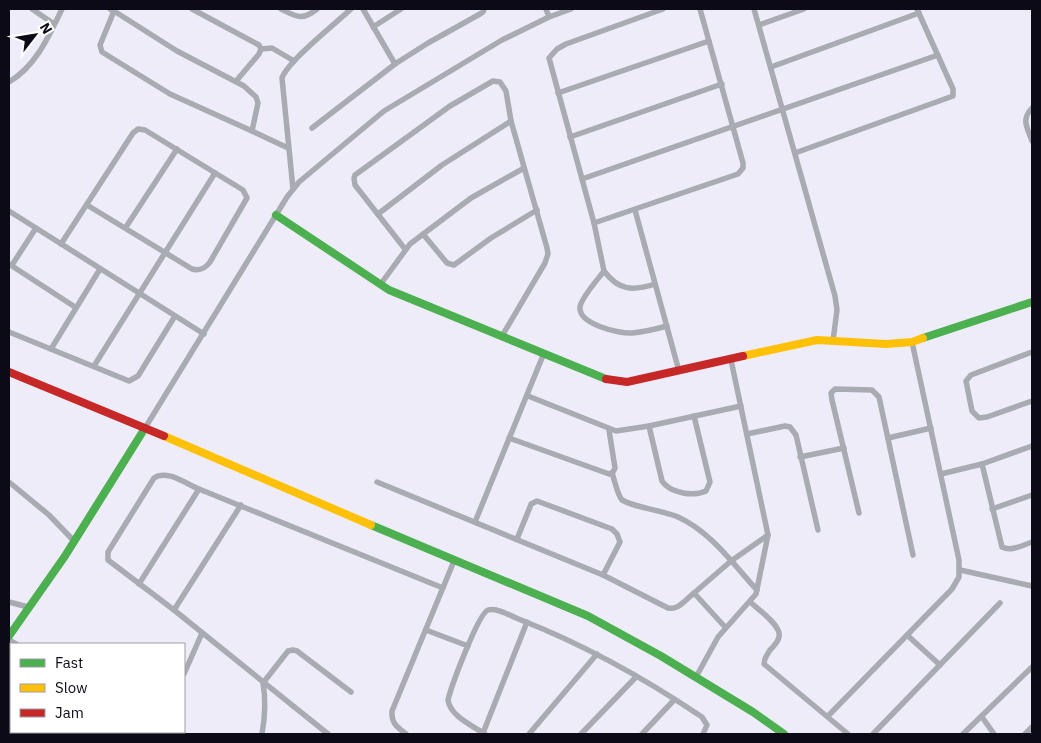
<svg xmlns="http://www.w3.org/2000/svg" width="1041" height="743" viewBox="0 0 1041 743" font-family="'IBM Plex Sans',sans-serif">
	<rect width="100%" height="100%" fill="#eeecf8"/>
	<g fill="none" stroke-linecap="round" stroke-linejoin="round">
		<g stroke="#a8abb1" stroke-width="5.5">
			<path d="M32,9L54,24"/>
			<path d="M110,9L114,11L177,51L244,86L256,97L258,103L252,131L170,94L102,52L100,45L114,11L115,9"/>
			<path d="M192,9L259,45L261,49L259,54L237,80"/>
			<path d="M281,9C297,17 302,21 317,9"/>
			<path d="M363,9L395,64"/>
			<path d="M546,9L549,17"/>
			<path d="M663,9L566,44L557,49L549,58L594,223L604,271C598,279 581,298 580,307C578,324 619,334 632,333C644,332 656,329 667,326"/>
			<path d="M754,9L835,296L837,310L833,341"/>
			<path d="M759,25L804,9"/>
			<path d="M373,27L401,9"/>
			<path d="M261,49L272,48L294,61"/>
			<path d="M771,67L919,13"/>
			<path d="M9,82C36,66 49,36 62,9"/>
			<path d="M558,93L709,41"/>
			<path d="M1032,108C1021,120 1027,127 1032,141"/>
			<path d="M312,128L395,64L428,43L480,14L483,12L484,9"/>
			<path d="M252,131L288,148"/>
			<path d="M570,137L722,84"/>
			<path d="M795,153L953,96V89L917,9"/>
			<path d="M582,179L938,55"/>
			<path d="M293,189L282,78C288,61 336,23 351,9"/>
			<path d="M635,210L679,371"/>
			<path d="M9,211L204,334"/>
			<path d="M378,214L442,165L511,121"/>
			<path d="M594,223L738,174L743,168V163L700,9"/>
			<path d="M126,227L177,149"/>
			<path d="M423,234L447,263L454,265L491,238L537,210"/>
			<path d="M61,244L133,133L138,129L145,130L243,190L247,198L210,262C205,269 200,271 192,269L87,205"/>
			<path d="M405,249L355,185L354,178L355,175L450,106L493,81L500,82L506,91L511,121L547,248L548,254L545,263L502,336"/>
			<path d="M9,264L75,307"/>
			<path d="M12,265L36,228"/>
			<path d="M604,271C619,291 633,291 655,284"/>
			<path d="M380,285L410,244L471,198L524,168"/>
			<path d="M9,332L129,381L138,376L175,316"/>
			<path d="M51,349L100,269"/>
			<path d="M1032,352L971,375L966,381L972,411L979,418L987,417L1032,401"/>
			<path d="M94,366L215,173"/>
			<path d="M528,396L616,431L649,426L741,406"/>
			<path d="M649,426L662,481C670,493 693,497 706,491L710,482L694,416"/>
			<path d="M145,428L287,197L299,182L384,111L502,40L549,17L571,9"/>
			<path d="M747,434L785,426L790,427L796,435L818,530"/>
			<path d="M509,438L609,474L613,472L615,468L609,430"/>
			<path d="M888,438L931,428"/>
			<path d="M800,457L844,448"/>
			<path d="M982,464L1002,547C1011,552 1023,545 1032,542"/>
			<path d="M612,473C615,481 617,494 622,500C636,508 661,510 678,517C711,532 733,564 757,590"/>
			<path d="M941,474L982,464L1032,446"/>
			<path d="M9,482L49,515L74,541"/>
			<path d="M377,482L603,575L668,608C679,610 685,600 694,593L725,627"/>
			<path d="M992,509L1032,495"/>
			<path d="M859,513L832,400L831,393L835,389L872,390L879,397L913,555"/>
			<path d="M475,522L544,353"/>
			<path d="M517,539L530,507L531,504L537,501L612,529L617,534L620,542L603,575"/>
			<path d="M960,570L1032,586"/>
			<path d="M139,584L199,489"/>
			<path d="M694,593L731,561L768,535"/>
			<path d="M9,602L28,607"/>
			<path d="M750,602C758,609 782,626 779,637C778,642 773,647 770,650C767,655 764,658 764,664L848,734"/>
			<path d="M174,610L241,505"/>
			<path d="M426,630L468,646"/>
			<path d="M907,635L940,665"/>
			<path d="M9,640L16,644"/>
			<path d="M184,674L202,633"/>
			<path d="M696,677L718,637L756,594L768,535L731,360"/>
			<path d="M828,716L952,589L959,577V560L912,342"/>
			<path d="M982,717L994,734"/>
			<path d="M9,725L11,726"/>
			<path d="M25,732L32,734"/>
			<path d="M483,733L527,622"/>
			<path d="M93,734L94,732"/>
			<path d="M134,734L135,732"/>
			<path d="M262,734C265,717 266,700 263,683L288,651L293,650L297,651L351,692"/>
			<path d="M328,734L174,610L108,560V552L154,478C167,469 186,484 199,489L443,588"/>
			<path d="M406,734C397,727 391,723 392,711L454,561"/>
			<path d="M485,734C473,726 450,716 448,700C451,687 478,614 488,610C497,607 512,617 521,620C585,645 644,678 702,717L707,725L703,734"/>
			<path d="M529,734L597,654"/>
			<path d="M581,734L636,677"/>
			<path d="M642,734L674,700"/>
			<path d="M873,734L1000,603"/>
			<path d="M963,734L1032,667"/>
			<path d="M1025,734L1032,727"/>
		</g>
		<g stroke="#4caf50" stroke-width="8">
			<path d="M276,215L389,290L606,379"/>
			<path d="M923,338L1032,302"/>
			<path d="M371,525L588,616L661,656L753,712L784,734"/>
			<path d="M9,636L65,556L145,428"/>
		</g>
		<g stroke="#ffc107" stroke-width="8">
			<path d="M743,356L817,340L886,344L912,342L923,338"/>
			<path d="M164,436L371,525"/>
		</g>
		<g stroke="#c62828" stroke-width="8">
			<path d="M9,372L164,436"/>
			<path d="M606,379L627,382L743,356"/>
		</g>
	</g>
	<rect width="1041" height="743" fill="none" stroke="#0d0a17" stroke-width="20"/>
	<rect x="10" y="643" width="175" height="90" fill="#ffffff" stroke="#9e9da2"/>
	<rect x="20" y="659" width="25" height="8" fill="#4caf50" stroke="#9e9da2"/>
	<text x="55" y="668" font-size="15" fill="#0d0a17">Fast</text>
	<rect x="20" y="684" width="25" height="8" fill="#ffc107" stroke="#9e9da2"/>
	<text x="55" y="693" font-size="15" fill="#0d0a17">Slow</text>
	<rect x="20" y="709" width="25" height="8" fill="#c62828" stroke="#9e9da2"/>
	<text x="55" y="718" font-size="15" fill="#0d0a17">Jam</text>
	<g transform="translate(35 35) rotate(59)" stroke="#ffffff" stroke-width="4" paint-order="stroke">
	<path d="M0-4L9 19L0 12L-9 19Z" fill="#0d0a17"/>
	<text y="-8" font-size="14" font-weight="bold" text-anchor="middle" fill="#0d0a17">N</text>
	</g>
</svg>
